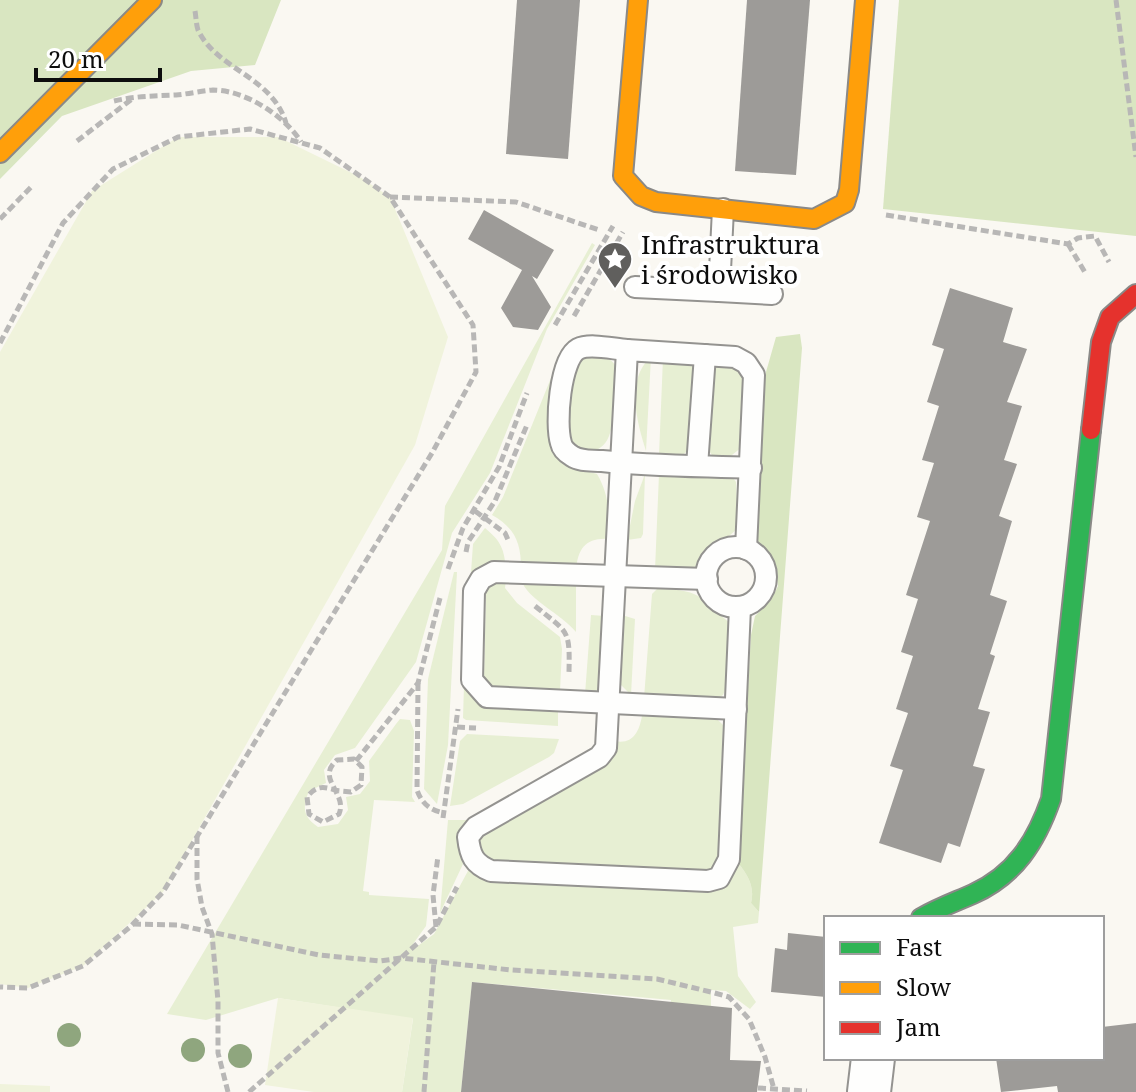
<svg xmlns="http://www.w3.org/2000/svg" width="1136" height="1092" viewBox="0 0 1136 1092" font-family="'Noto Serif',serif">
	<rect width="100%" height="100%" fill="#faf8f2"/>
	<g fill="#e7efd3">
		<path d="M592,243L595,245L547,329L490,473L452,533L416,662L355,748L335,755L324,770L326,783L309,791C302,807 303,817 318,827L338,824L348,810L346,797L360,794L370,781L369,761L396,724L400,719L410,720L414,731L412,797L415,802L374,800L363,891L369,892V895L429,899L426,926L413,944L415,948L434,934L469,869L492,881L707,891L720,887L738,863C748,875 755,887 751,903L759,912L758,923L733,927L738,976L756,1002L750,1009L726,991L711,990V1007L666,1058L671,1000L472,982L461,1092H402L413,1019L278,998L206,1020L167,1014L442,550L445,506Z"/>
		<path d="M603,355C611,359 617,365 619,374C620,387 614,423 609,436C600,459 575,453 567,434L573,367L580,358Z"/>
		<path d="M651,357L646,451C637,423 625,379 651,357Z"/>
		<path d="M663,358L690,362L695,372L690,448L681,457L659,455Z"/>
		<path d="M734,362L747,381L742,447L727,459H715L706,447L710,369L719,363Z"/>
		<path d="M555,368L552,447L567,466L597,474C609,494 610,516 610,539C586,537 578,548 576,570L521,568C521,543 515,528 492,515L503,497Z"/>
		<path d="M645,474L643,534L641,538L627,540L635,501Z"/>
		<path d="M659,474L733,478L736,482L738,528L689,572L655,570Z"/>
		<path d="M485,528C497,538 503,545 505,561C486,562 479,572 470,587L473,544Z"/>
		<path d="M454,572H457L448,745L437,804L424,789L428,679Z"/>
		<path d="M506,579L505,588L517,603L560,637L562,649L560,691L507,689L491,685L484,676L486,591L497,580Z"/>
		<path d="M521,579L576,583V632C562,614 526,599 521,579Z"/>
		<path d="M658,588C703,591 698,596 730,623L729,681L723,695L715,700L644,698L652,594Z"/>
		<path d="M591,615L605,616L601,686L596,691L585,694Z"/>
		<path d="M622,615L635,619L631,695L620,684Z"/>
		<path d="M464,685C484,716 525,709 558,710V726L466,720L463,718Z"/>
		<path d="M642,716L717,719L723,725L718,860L713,869L703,872L489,861L480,853L477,841L486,830L614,741C633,745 639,732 642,716Z"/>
		<path d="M467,734L559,739L554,753L549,757L463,804L450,806L460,741Z"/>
		<path d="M448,820H471L460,847L463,864L440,913Z"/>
	</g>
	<g fill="#d9e6c1">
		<path d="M0,0H281L255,65L191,71L62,116L0,179Z"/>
		<path d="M899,0H1136V236L883,209Z"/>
		<path d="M800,334L802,348L759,912L751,903C755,887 748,875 738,863L751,635L755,616L771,600L778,586L775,569L756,538L764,379L776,337Z"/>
	</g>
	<g fill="#f0f3dc">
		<path d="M178,137H278L360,177L390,197L448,337L415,445L163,892L83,966L28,988L0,984V352L92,191Z"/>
		<path d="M278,998L413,1018L402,1092H314L265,1085Z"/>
		<path d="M0,1084L50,1086V1092H0Z"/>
	</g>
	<g fill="#9d9b98">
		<path d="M517,0H580L568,159L506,154Z"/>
		<path d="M747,0H810L796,175L735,171Z"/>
		<path d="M484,210L554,250L537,279L532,276L551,307L538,330L513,327L501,308L522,270L468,239Z"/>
		<path d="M950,288L1013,308L1003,342L1027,349L1007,402L1022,406L1004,460L1017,464L999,516L1012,521L990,595L1007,601L990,654L995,656L978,709L990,712L973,766L985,769L960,847L948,843L941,863L879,843L903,770L890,766L908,713L896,709L913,656L901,652L918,599L906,595L930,521L917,517L934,463L922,460L939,406L927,402L944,349L932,345Z"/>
		<path d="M788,933L826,937V997L771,992L775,948L787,950Z"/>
		<path d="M472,982L732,1008L730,1060L761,1061L757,1092H461Z"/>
		<path d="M1136,1023V1092H1058L1057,1086L1001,1092L996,1058H1102V1027Z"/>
	</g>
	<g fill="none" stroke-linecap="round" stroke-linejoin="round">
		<g stroke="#949390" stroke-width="24">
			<g id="lane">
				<path d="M635,287L719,291L723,209"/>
				<path d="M719,291L772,294"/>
				<path d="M627,350C613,349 590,343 578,349C560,359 555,424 561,443C562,448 567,453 572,456C581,462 592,460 602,461C651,466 701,466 751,468"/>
				<path d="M697,466L705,355"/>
				<circle cx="736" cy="577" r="30"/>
				<path d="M707,579L494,572L481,579L474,591L472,680L487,697L736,709"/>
				<path d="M740,607L729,859L719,878L708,881L491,871C474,864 470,856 468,837L476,827L599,757L606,748L627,350L735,357L746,363L754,375L746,549"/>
			</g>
		</g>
		<g stroke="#949390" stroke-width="46">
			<path id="street" d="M869,1092L873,1058"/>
		</g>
		<g stroke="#8a8987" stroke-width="22">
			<path id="fast" d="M921,918C938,908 955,902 973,894C1015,875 1036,842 1051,799L1091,430"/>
		</g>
		<g stroke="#8a8987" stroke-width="22">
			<g id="slow">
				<path d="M638,0L623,176L641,196L656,202L814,219L845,203L849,190L865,0"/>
				<path d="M0,153L152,0"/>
			</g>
		</g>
		<g stroke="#8a8987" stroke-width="22">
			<path id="jam" d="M1091,430L1101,342L1110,317L1136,294"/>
		</g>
		<g stroke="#b8b7b6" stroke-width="5" stroke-dasharray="8 4" stroke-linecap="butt">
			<path d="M1116,0L1136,157"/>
			<path d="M195,11C196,16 196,24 198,30C217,70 272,76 286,123"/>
			<path d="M114,101C135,96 155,96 176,95C188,94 201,91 213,90C245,90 285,116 301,142"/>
			<path d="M77,141L132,99"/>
			<path d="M390,197L516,202L599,230"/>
			<path d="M886,215L1068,244L1078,238L1095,236L1109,262"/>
			<path d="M0,219L33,185"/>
			<path d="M1068,244L1086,274"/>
			<path d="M574,316L623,232"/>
			<path d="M555,325L613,226"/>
			<path d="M0,343L63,223L113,169L178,137L250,129L320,148L390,197L473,325L476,372L432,453L163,892L130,927L83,966L28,988L0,987"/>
			<path d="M475,511L505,533L509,542"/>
			<path d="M466,552L468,542L495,501L527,425"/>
			<path d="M448,569L463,528L499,467L527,393"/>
			<path d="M535,606C568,633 570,628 569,672"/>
			<path d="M418,683L417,790C422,804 430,810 444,813"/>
			<path d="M457,727L476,728"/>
			<path d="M356,761L418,683L440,598"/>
			<path d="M339,791C325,787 317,784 307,797L309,814L323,822L339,814C348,793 315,779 337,760L354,759L362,767L361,785L351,792L339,791"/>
			<path d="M443,818L458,709"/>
			<path d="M197,836V879L202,907L212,934L218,1001V1053L228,1092"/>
			<path d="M133,924L178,925L319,955L380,961L401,958L511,970L657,979L711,992L729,997L749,1019L765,1057L774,1089"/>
			<path d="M436,927L433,895L438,856"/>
			<path d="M758,1088L807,1091"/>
			<path d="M249,1092L436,927L457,887"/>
			<path d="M424,1092L434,962"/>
		</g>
		<use href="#lane" stroke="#fefefd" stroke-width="20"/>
		<use href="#street" stroke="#fefefd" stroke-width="42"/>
		<use href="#fast" stroke="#30b455" stroke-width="18"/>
		<use href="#slow" stroke="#ff9f0a" stroke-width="18"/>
		<use href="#jam" stroke="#e5322d" stroke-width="18"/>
	</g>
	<g fill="#8fa67e">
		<circle cx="69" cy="1035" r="12"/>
		<circle cx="193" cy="1050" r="12"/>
		<circle cx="240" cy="1056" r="12"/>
	</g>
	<defs>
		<g id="sight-pin" transform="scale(1.8)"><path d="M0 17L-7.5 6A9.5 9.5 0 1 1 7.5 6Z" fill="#605f5d" stroke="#fff"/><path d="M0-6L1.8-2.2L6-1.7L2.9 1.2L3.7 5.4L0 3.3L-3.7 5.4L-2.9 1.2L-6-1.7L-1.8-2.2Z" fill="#fff"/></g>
	</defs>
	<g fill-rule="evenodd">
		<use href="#sight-pin" x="615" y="259"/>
	</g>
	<g text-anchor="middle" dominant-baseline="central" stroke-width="8" stroke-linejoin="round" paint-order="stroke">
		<g font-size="26" fill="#0d0d0d" stroke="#fff" text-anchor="start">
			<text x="641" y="244">Infrastruktura<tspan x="641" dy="30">i środowisko</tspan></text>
		</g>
	</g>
	<rect x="824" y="916" width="280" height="144" fill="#ffffff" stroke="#9e9e9e" stroke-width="2"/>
	<rect x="840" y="942" width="40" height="12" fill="#30b455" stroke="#9e9e9e" stroke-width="2"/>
	<text x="896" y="956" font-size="24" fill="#0d0d0d">Fast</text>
	<rect x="840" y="982" width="40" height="12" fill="#ff9f0a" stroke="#9e9e9e" stroke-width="2"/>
	<text x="896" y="996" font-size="24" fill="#0d0d0d">Slow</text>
	<rect x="840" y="1022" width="40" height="12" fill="#e5322d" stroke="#9e9e9e" stroke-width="2"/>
	<text x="896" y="1036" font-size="24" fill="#0d0d0d">Jam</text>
	<path d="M36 68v12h124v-12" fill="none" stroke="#0d0d0d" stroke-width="4"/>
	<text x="48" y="68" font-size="24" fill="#0d0d0d" stroke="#ffffff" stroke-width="6" paint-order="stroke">20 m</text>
</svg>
